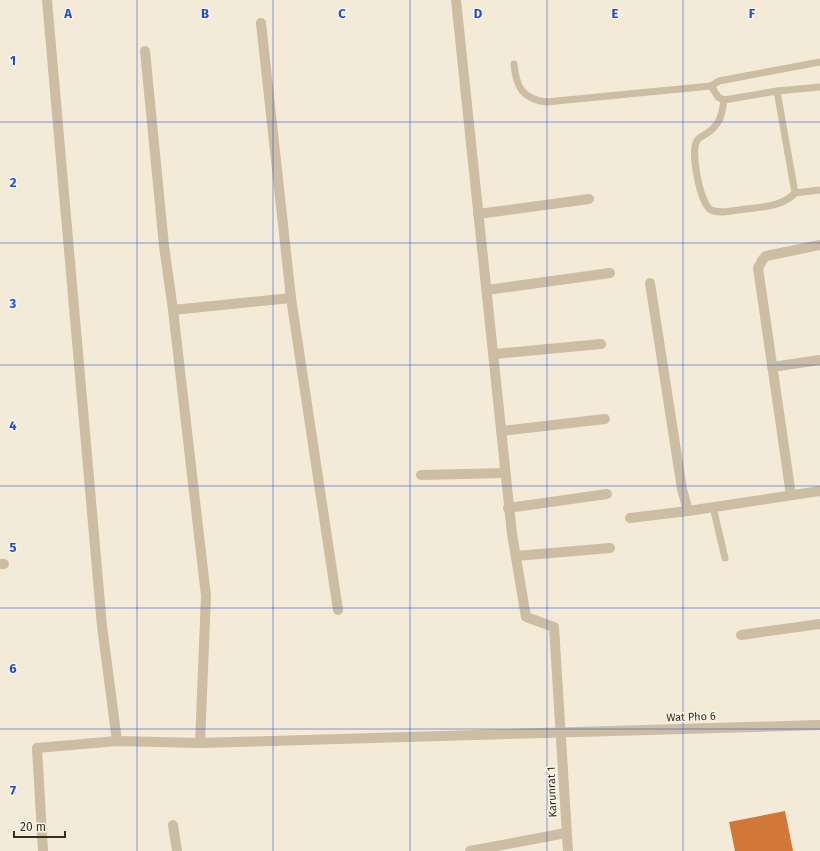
<svg xmlns="http://www.w3.org/2000/svg" width="820" height="851" viewBox="0 0 820 851" font-family="'Fira Sans',sans-serif">
	<rect width="100%" height="100%" fill="#f3ebd8"/>
	<path fill="#d17838" d="M785,811L793,851H735L729,822Z"/>
	<g fill="none" stroke-linecap="round" stroke-linejoin="round">
		<g stroke="#ccbda3" stroke-width="7">
			<path d="M820,62L719,81L711,86L718,97L724,100L777,91L820,87"/>
			<path d="M514,64C516,86 522,99 546,102L711,86"/>
			<path d="M777,91L795,193L820,190"/>
			<path d="M724,100C722,115 720,125 706,134C703,136 699,137 697,141C690,151 700,204 711,210C719,214 729,211 738,210C758,207 781,208 795,193"/>
			<path d="M713,507L725,558"/>
		</g>
		<g stroke="#ccbda3" stroke-width="10">
			<path d="M47,0L102,626L117,741"/>
			<path d="M456,0L512,534L526,617L554,627L568,851"/>
			<path d="M261,23L291,298L338,610"/>
			<path d="M145,51L164,246L173,310L206,596L200,743"/>
			<path d="M478,214L589,199"/>
			<path d="M650,283L682,489L688,511L820,491"/>
			<path d="M487,290L610,273"/>
			<path d="M173,310L291,298"/>
			<path d="M494,354L601,344"/>
			<path d="M772,367L820,360"/>
			<path d="M501,431L605,419"/>
			<path d="M421,475L505,473"/>
			<path d="M791,495L758,268L763,259L766,256L820,245"/>
			<path d="M508,508L607,494"/>
			<path d="M630,518L688,511"/>
			<path d="M516,556L610,548"/>
			<path d="M0,564H4"/>
			<path d="M741,635L820,624"/>
			<path d="M173,825L177,851"/>
			<path d="M43,851L37,748L117,741L200,743L820,725"/>
			<path d="M470,851L566,833"/>
		</g>
	</g>
	<path fill="none" stroke="#1d4ed8" stroke-width="1" stroke-opacity="0.55" d="M137,0V851M273,0V851M410,0V851M547,0V851M683,0V851M0,122H820M0,243H820M0,365H820M0,486H820M0,608H820M0,729H820"/>
	<g text-anchor="middle" dominant-baseline="central" stroke-width="3" stroke-linejoin="round" paint-order="stroke">
		<g font-size="11" fill="#362e26" stroke="#fbf4e4">
			<text transform="translate(691 717) rotate(-2)">Wat Pho 6</text>
			<text transform="translate(552 792) rotate(-92)">Karunrat 1</text>
		</g>
	</g>
	<g font-size="13" text-anchor="middle" font-weight="bold" fill="#1d4ed8" stroke="#fbf4e4" stroke-width="3" stroke-linejoin="round" paint-order="stroke">
		<text x="68" y="18">A</text>
		<text x="205" y="18">B</text>
		<text x="342" y="18">C</text>
		<text x="478" y="18">D</text>
		<text x="615" y="18">E</text>
		<text x="752" y="18">F</text>
		<text x="13" y="65">1</text>
		<text x="13" y="187">2</text>
		<text x="13" y="308">3</text>
		<text x="13" y="430">4</text>
		<text x="13" y="552">5</text>
		<text x="13" y="673">6</text>
		<text x="13" y="795">7</text>
	</g>
	<path d="M14 831v6h51v-6" fill="none" stroke="#362e26" stroke-width="2"/>
	<text x="20" y="831" font-size="12" fill="#362e26" stroke="#fbf4e4" stroke-width="3" paint-order="stroke">20 m</text>
</svg>
